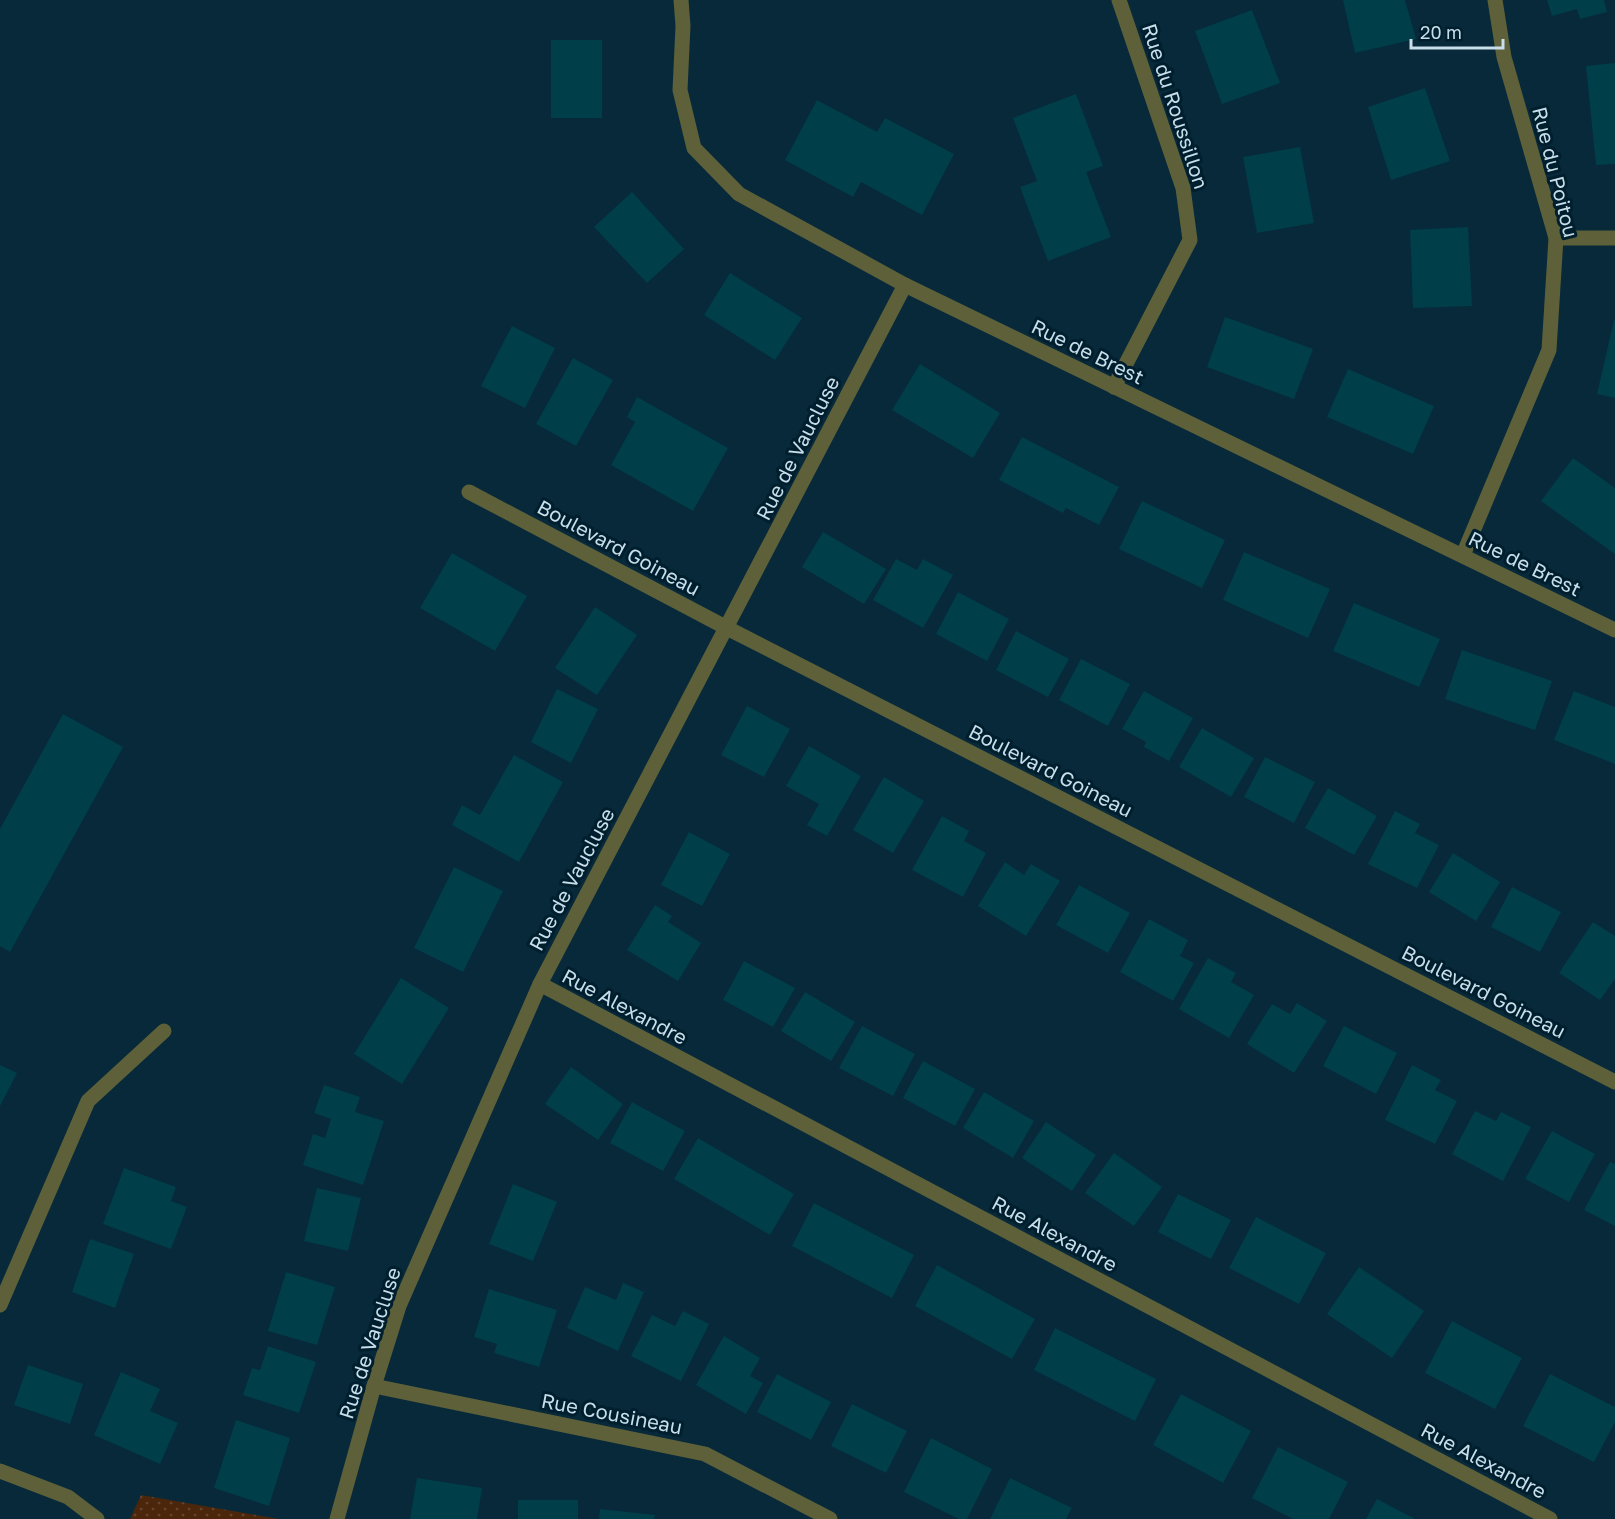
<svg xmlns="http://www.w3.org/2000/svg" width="1615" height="1519" viewBox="0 0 1615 1519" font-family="'Golos Text',sans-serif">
	<defs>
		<pattern id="green-dots" width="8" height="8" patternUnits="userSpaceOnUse" patternTransform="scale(1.5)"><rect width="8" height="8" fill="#4b260b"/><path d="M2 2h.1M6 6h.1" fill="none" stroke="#63452f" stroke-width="1.8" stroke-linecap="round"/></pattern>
	</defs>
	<rect width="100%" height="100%" fill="#072939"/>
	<path fill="url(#green-dots)" d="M141,1495L279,1519H281H130Z"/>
	<g fill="#003e49">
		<path d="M1343,0H1405L1416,39L1355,53Z"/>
		<path d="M1547,0H1604L1607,12L1580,19L1577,9L1552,16Z"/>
		<path d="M1252,10L1280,83L1222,104L1195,31Z"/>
		<rect x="551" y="40" width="51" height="78"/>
		<path d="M1615,63V164L1596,165L1586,66Z"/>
		<path d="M1425,88L1450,161L1391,180L1368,107Z"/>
		<path d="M1076,94L1103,166L1086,172L1111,237L1048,261L1020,187L1037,181L1013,118Z"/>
		<path d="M817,100L877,132L885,118L954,154L922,215L861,182L853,197L785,160Z"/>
		<path d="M1300,147L1314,223L1257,233L1243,157Z"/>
		<path d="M632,192L684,249L647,283L594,227Z"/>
		<path d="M1468,227L1472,306L1413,308L1410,230Z"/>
		<path d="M730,273L802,318L775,360L704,315Z"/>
		<path d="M1225,317L1313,349L1294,399L1207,367Z"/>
		<path d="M1614,320H1615V398L1597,394Z"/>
		<path d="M512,326L555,348L525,408L481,386Z"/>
		<path d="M573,358L613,380L576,446L536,424Z"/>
		<path d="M920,364L1000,413L973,458L892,410Z"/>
		<path d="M1348,369L1434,406L1413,454L1327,417Z"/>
		<path d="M637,397L728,448L693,511L611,465L635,422L627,417Z"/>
		<path d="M1022,437L1119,487L1099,525L1066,508L1063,513L999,480Z"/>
		<path d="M1573,458L1615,488V554L1541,501Z"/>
		<path d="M1142,501L1225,540L1202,588L1119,549Z"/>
		<path d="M823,532L886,569L864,604L802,567Z"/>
		<path d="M1244,552L1330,589L1308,638L1223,600Z"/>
		<path d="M452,553L527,596L495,651L420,608Z"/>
		<path d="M896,559L917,570L923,559L953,575L923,628L873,600Z"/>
		<path d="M958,592L1009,619L987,661L936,634Z"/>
		<path d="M1354,603L1440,639L1419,687L1333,651Z"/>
		<path d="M595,607L637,635L597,695L555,668Z"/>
		<path d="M1016,631L1069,659L1048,697L996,670Z"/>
		<path d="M1462,650L1552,681L1535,730L1445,699Z"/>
		<path d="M1081,659L1130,684L1108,726L1059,700Z"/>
		<path d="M557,689L598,709L571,763L531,742Z"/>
		<path d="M1144,691L1193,718L1169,761L1144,747L1146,742L1122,729Z"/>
		<path d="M1574,691L1615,707V764L1554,740Z"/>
		<path d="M747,706L790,729L764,777L721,755Z"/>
		<path d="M63,714L123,747L10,952L0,946V829Z"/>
		<path d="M1202,728L1254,758L1231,797L1179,767Z"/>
		<path d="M809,746L861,776L827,836L807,825L819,804L786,786Z"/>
		<path d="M514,755L563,782L519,862L452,825L462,805L480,815Z"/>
		<path d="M1265,757L1315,782L1294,823L1244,797Z"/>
		<path d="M884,777L924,801L893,853L853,830Z"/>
		<path d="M1328,788L1377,816L1354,855L1305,828Z"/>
		<path d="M1395,811L1420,824L1415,833L1439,845L1417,888L1368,864Z"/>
		<path d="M942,816L969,831L964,841L986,853L963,897L912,870Z"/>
		<path d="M689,832L730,854L702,906L661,885Z"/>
		<path d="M1453,853L1500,882L1476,921L1429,892Z"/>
		<path d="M1005,862L1024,875L1031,864L1060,881L1026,936L978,906Z"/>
		<path d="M454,867L503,891L463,972L414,948Z"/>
		<path d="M1079,885L1130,913L1108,953L1056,925Z"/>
		<path d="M1512,887L1561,912L1540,952L1491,927Z"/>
		<path d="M655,905L672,916L668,922L701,943L678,981L627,950Z"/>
		<path d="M1149,919L1188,940L1180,956L1194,963L1173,1001L1120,972Z"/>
		<path d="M1593,922L1615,936V979L1600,1000L1559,973Z"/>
		<path d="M1208,958L1236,973L1231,982L1254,995L1229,1038L1179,1009Z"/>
		<path d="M744,961L795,988L773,1027L723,1000Z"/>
		<path d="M401,978L449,1008L402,1084L354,1054Z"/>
		<path d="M805,992L855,1022L831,1061L781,1031Z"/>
		<path d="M1297,1003L1327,1021L1294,1073L1247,1044L1272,1004L1290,1014Z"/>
		<path d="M862,1026L915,1054L893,1096L839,1068Z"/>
		<path d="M1344,1026L1397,1053L1376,1094L1323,1066Z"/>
		<path d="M923,1061L975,1089L955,1126L903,1098Z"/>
		<path d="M0,1065L17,1073L0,1106Z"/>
		<path d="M1412,1065L1441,1080L1435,1090L1457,1101L1435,1144L1385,1120Z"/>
		<path d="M571,1067L623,1104L598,1140L545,1104Z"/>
		<path d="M324,1085L360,1097L355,1112L384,1121L363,1185L303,1165L313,1134L325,1138L331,1119L314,1113Z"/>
		<path d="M984,1092L1034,1121L1013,1158L963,1128Z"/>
		<path d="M632,1102L685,1131L663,1171L610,1143Z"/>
		<path d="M1475,1111L1496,1121L1501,1112L1531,1127L1503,1181L1452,1154Z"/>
		<path d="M1046,1122L1096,1155L1072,1191L1022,1158Z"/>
		<path d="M1552,1131L1595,1154L1569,1202L1525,1179Z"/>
		<path d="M698,1138L794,1194L770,1235L674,1179Z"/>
		<path d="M1114,1153L1162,1187L1134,1226L1085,1193Z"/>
		<path d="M1610,1162L1615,1164V1226L1584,1210Z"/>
		<path d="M124,1168L176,1187L171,1201L187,1207L171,1249L103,1224Z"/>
		<path d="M513,1184L557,1202L533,1261L489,1244Z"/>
		<path d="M317,1188L361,1198L348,1251L304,1241Z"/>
		<path d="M1178,1194L1231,1220L1211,1259L1158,1232Z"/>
		<path d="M814,1203L914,1255L892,1298L792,1246Z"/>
		<path d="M1256,1217L1326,1253L1299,1304L1229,1268Z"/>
		<path d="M90,1239L134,1254L115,1308L72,1292Z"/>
		<path d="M937,1265L1035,1319L1012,1359L915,1306Z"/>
		<path d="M1359,1267L1424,1311L1392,1358L1327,1314Z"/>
		<path d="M286,1272L335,1287L317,1345L268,1331Z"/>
		<path d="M623,1283L644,1292L618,1351L567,1328L585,1287L616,1300Z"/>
		<path d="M489,1289L557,1310L539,1367L494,1353L497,1344L474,1337Z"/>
		<path d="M683,1311L709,1324L681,1381L631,1356L652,1315L675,1326Z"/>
		<path d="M1452,1321L1522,1358L1495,1409L1425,1373Z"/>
		<path d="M1055,1328L1156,1379L1135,1421L1034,1370Z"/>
		<path d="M724,1336L760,1358L750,1376L763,1383L746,1414L696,1385Z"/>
		<path d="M268,1346L316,1362L299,1413L243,1395L252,1368L260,1370Z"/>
		<path d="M28,1365L83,1384L70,1424L14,1405Z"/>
		<path d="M121,1372L160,1389L150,1411L178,1423L160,1464L94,1435Z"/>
		<path d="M777,1374L831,1402L811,1440L757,1412Z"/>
		<path d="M1550,1374L1615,1407V1422L1594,1462L1523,1426Z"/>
		<path d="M1181,1394L1251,1431L1223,1483L1153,1445Z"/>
		<path d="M852,1404L907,1431L886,1473L831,1446Z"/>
		<path d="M236,1420L290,1438L269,1506L214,1488Z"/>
		<path d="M931,1438L992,1469L967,1519H959L904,1492Z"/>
		<path d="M1278,1447L1348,1482L1329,1519H1293L1252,1498Z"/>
		<path d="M417,1478L482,1488L477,1519H410Z"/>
		<path d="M1010,1478L1072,1508L1066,1519H990Z"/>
		<path d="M1377,1499L1415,1519H1366Z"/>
		<rect x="518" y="1500" width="60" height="19"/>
		<path d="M600,1509L655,1515L654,1519H599Z"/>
	</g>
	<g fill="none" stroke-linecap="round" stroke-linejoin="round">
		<g stroke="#5d6039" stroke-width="15">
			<path d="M681,0L683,26L680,90L694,148L739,194L905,285L1615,630"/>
			<path d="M1556,238H1615"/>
			<path d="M1114,387L1190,240L1183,188L1119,0"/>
			<path d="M469,492L727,628L1615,1082"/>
			<path d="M1463,555L1549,350L1556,238L1504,57L1495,0"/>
			<path d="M540,984L1550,1519"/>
			<path d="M0,1305L88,1101L164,1031"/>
			<path d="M374,1386L705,1454L830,1519"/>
			<path d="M0,1471L68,1497L97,1519"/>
			<path d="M337,1519L374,1386L399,1306L540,984L905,285"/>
		</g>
	</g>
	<g text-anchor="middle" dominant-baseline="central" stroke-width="6" stroke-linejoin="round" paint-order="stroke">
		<g font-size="20" fill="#c8deeb" stroke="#001f2e">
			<text transform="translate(1176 106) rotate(72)">Rue du Roussillon</text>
			<text transform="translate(1556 172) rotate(76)">Rue du Poitou</text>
			<text transform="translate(1088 351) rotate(26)">Rue de Brest</text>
			<text transform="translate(797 448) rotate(-63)">Rue de Vaucluse</text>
			<text transform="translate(619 547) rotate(28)">Boulevard Goineau</text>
			<text transform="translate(1525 563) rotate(26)">Rue de Brest</text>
			<text transform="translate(1051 770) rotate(27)">Boulevard Goineau</text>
			<text transform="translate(571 879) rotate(-62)">Rue de Vaucluse</text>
			<text transform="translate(1484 991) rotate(27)">Boulevard Goineau</text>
			<text transform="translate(625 1006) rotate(28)">Rue Alexandre</text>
			<text transform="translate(1055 1233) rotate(28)">Rue Alexandre</text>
			<text transform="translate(369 1343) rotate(-72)">Rue de Vaucluse</text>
			<text transform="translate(612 1413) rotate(11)">Rue Cousineau</text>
			<text transform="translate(1484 1460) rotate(28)">Rue Alexandre</text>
		</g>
	</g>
	<path d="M1411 39v9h92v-9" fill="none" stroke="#c8deeb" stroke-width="3"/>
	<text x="1420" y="39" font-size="18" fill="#c8deeb" stroke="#001f2e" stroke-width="4.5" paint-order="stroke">20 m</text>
</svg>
